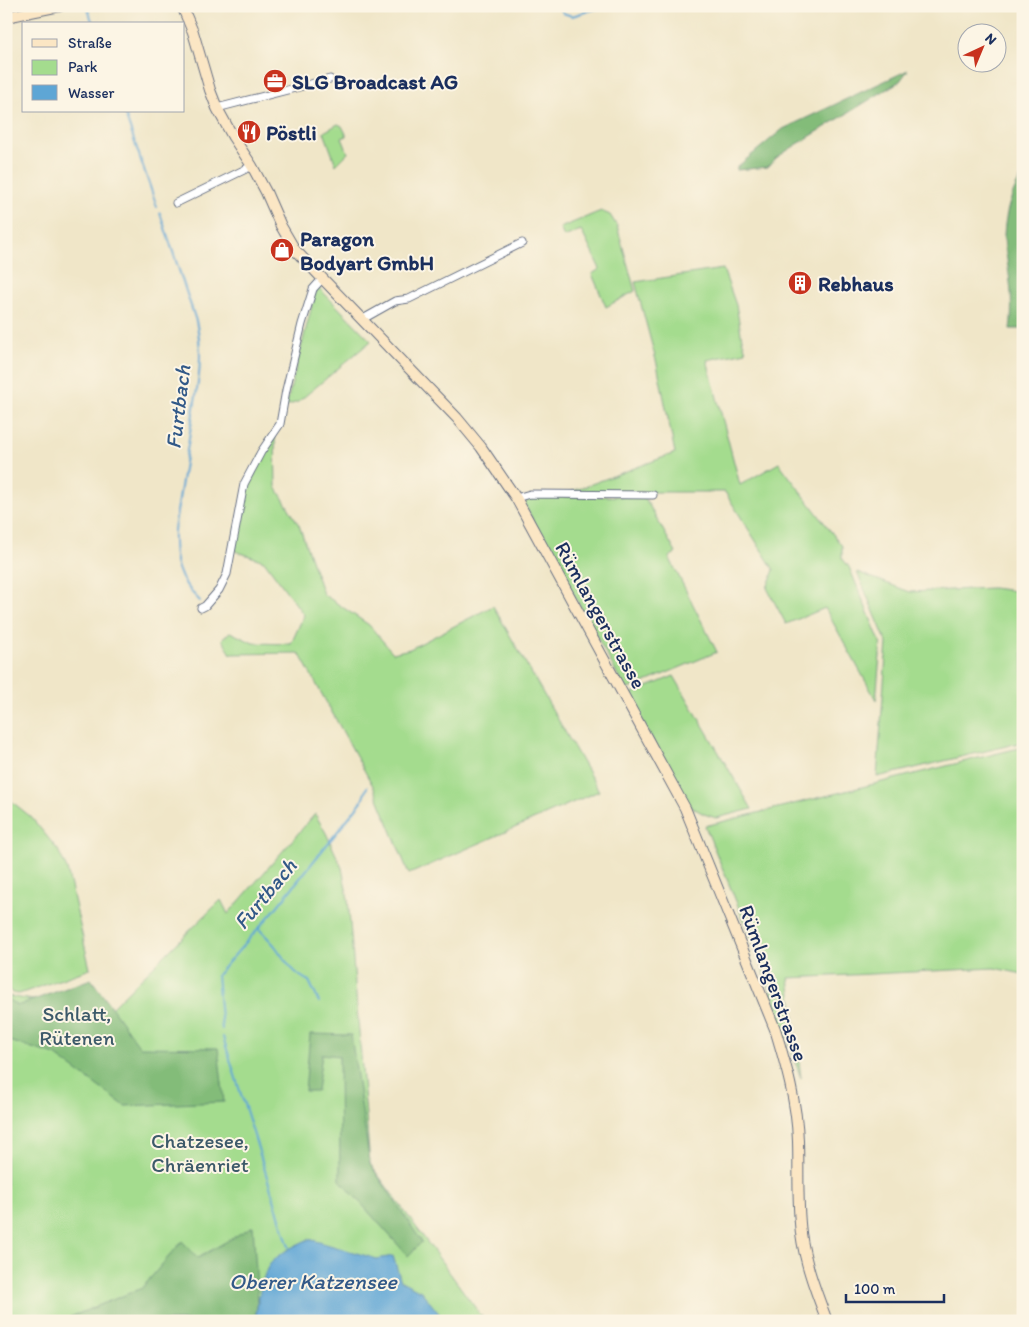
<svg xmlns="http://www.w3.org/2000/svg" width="1029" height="1327" viewBox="0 0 1029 1327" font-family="Itim,sans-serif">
	<rect width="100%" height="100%" fill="#fcf5e5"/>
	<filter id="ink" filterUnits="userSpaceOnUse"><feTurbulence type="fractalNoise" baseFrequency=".02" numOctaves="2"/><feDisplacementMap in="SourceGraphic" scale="10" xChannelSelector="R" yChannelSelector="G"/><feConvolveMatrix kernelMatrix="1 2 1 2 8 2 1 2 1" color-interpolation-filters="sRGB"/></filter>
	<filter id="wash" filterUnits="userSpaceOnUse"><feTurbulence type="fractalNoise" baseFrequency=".0096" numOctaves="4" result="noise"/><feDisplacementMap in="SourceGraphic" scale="20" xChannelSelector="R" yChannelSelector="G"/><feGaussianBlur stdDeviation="1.12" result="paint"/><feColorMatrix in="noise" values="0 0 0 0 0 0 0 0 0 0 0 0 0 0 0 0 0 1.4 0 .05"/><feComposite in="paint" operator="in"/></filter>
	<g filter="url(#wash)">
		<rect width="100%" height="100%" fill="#f0e6c8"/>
		<g fill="#a4dc8e" stroke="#608676">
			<path d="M338,124L342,126L347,136L342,138L348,153L336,165L324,132Z"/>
			<path d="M601,211L610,215L617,226L635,291L606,307L592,274L600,269L581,230L564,237L560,228Z"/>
			<path d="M723,269L736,305L742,339L746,352L707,360L740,485L779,463L842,546V558L849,567L881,644L876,700L825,608L786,624L767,588L774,570L725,492H570L675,453L657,364L635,282Z"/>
			<path d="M317,286L371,341L298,402L286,406Z"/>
			<path d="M275,437L276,487L299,525L323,594L369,625L393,653L410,649L493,606L599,791L409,874L373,786L299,653L231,654L222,639L230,632L253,643L291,644L304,615L264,561L235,551L247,483L262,453Z"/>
			<path d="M644,496L676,553L669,557L717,652L626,690L524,504L529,497Z"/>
			<path d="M857,572L910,592L992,588L1023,592V742L877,777L887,643Z"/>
			<path d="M674,676L752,809L716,818L704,814L686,804L628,695Z"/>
			<path d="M1019,748L1023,749V974L994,968L789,978L801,1078L757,952L705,826Z"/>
			<path d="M6,797L31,817L58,850L67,869L90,969L19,994L12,993L6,986Z"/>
			<path d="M315,814L326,833L342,868L348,899L370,1164L485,1321H6V996L108,1011L221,900L228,914Z"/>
		</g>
		<g fill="#83bc79" stroke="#4f766c">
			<path d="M908,70L900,81L788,150L776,158L768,167L737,170V167L783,129Z"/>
			<path d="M1023,174V329H1010C1013,309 1011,287 1008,267C1007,257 1004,246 1004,236C1005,213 1011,193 1023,174Z"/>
			<path d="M91,979L140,1047L218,1048L224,1102L125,1106L55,1055L6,1040V993L7,998L17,1006Z"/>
			<path d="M310,1034L351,1035L370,1164L422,1242L408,1256L340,1180L339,1056L322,1054L317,1091H305Z"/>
			<path d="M253,1226L258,1301L255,1321H73L70,1317L142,1288L182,1241L198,1258Z"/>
		</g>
		<path fill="#5ea6d5" stroke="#3c6a9a" d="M309,1239L377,1259L393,1256L401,1281L421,1291L445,1321H255C257,1306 261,1280 268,1267C276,1254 296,1245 309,1239Z"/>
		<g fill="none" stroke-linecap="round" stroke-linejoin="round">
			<g stroke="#5ea6d5" stroke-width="2">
				<path d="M87,6L93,24"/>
				<path d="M560,6L563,13L572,16L605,6"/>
				<path d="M124,111L157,207"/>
				<path d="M160,213L196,321C201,342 201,362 198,383L174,530C173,561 177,579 200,601"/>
				<path d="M258,928C264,934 270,940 275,946C286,961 292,973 309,981L319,1002"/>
				<path d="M222,1029L217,975L272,913L362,801L367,787"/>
				<path d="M223,1037L289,1247"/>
			</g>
		</g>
	</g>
	<g filter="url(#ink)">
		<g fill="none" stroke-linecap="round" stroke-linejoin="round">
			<g stroke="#666f83" stroke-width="9">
				<g id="street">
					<path d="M217,108L330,79"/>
					<path d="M176,203L252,166"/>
					<path d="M363,319L395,301L409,299L522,243"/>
					<path d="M516,498L530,494L653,495"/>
					<path d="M201,608L205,606L219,590L227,574L244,484L261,452L280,424L286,390L302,324L313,289L322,279"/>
				</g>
			</g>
			<g stroke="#666f83" stroke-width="12">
				<g id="secondary">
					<path d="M182,6L193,32L210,90L217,108L233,137L252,166L266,192L281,226L295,250L457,418L481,447L516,498L685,808L775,1029C786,1065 797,1103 798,1141C799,1172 797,1202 801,1233C805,1264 816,1292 827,1321"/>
					<path d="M6,17L60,6"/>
				</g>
			</g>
			<use href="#street" stroke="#fff" stroke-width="7"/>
			<use href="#secondary" stroke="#fbe6c4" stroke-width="10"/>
		</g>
	</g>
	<defs>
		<g id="office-disc" transform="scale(1.25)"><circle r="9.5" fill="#c8321e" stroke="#fcf5e5"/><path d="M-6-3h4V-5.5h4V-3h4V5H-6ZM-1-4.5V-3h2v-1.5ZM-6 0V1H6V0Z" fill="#fff"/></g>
		<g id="restaurant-disc" transform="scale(1.25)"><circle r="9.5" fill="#c8321e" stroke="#fcf5e5"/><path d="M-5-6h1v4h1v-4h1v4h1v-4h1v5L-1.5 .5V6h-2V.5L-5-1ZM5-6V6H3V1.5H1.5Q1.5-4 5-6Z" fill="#fff"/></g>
		<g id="shop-disc" transform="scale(1.25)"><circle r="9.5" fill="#c8321e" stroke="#fcf5e5"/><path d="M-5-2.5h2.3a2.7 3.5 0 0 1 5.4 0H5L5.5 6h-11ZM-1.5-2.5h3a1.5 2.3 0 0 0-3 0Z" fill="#fff"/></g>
		<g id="building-disc" transform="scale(1.25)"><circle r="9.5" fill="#c8321e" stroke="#fcf5e5"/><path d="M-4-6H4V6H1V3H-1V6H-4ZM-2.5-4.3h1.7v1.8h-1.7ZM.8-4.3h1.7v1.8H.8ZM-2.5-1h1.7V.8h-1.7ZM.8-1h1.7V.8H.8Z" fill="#fff"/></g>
	</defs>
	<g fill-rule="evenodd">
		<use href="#office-disc" x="275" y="81"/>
		<use href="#restaurant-disc" x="249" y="132"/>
		<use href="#shop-disc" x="282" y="250"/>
		<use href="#building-disc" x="800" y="283"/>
	</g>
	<g text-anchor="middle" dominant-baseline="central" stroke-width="4" stroke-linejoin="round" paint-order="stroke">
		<g font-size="21" font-weight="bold" fill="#1b2f5e" stroke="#fcf5e5" text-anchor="start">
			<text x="292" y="81">SLG Broadcast AG</text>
			<text x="266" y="132">Pöstli</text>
			<text x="300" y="238">Paragon<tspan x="300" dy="24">Bodyart GmbH</tspan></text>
			<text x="818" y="283">Rebhaus</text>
		</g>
		<g font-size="21" fill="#1b2f5e" stroke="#fcf5e5">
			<text transform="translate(601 615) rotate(61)">Rümlangerstrasse</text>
			<text transform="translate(774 983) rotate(70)">Rümlangerstrasse</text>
		</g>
		<g font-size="21" fill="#3d5a6a" stroke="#fcf5e5">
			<text x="77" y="1013">Schlatt,<tspan x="77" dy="24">Rütenen</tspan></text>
			<text x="200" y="1140">Chatzesee,<tspan x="200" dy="24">Chräenriet</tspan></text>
		</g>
		<g font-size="22" font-style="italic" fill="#325988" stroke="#fcf5e5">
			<text transform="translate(178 407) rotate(-83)">Furtbach</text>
			<text transform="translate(265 894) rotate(-50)">Furtbach</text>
			<text x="313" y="1281">Oberer Katzensee</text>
		</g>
	</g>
	<rect width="1029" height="1327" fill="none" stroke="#fcf5e5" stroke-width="25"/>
	<rect x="22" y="22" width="162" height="90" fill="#fcf5e5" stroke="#a2a6af"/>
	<rect x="32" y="39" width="25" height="8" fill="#fbe6c4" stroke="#a2a6af"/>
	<text x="68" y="48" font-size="15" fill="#1b2f5e">Straße</text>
	<rect x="32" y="60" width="25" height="15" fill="#a4dc8e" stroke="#a2a6af"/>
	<text x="68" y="72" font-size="15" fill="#1b2f5e">Park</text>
	<rect x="32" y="85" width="25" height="15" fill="#5ea6d5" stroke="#a2a6af"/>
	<text x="68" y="98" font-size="15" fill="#1b2f5e">Wasser</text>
	<g transform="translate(982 48) rotate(44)"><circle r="24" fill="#fcf5e5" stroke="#a2a6af"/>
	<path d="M0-4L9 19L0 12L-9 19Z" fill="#c8321e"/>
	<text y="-8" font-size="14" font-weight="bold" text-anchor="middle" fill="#1b2f5e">N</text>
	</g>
	<path d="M846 1294v8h98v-8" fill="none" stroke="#1b2f5e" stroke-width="2.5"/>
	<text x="854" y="1294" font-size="15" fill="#1b2f5e" stroke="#fcf5e5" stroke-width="4" paint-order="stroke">100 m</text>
</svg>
